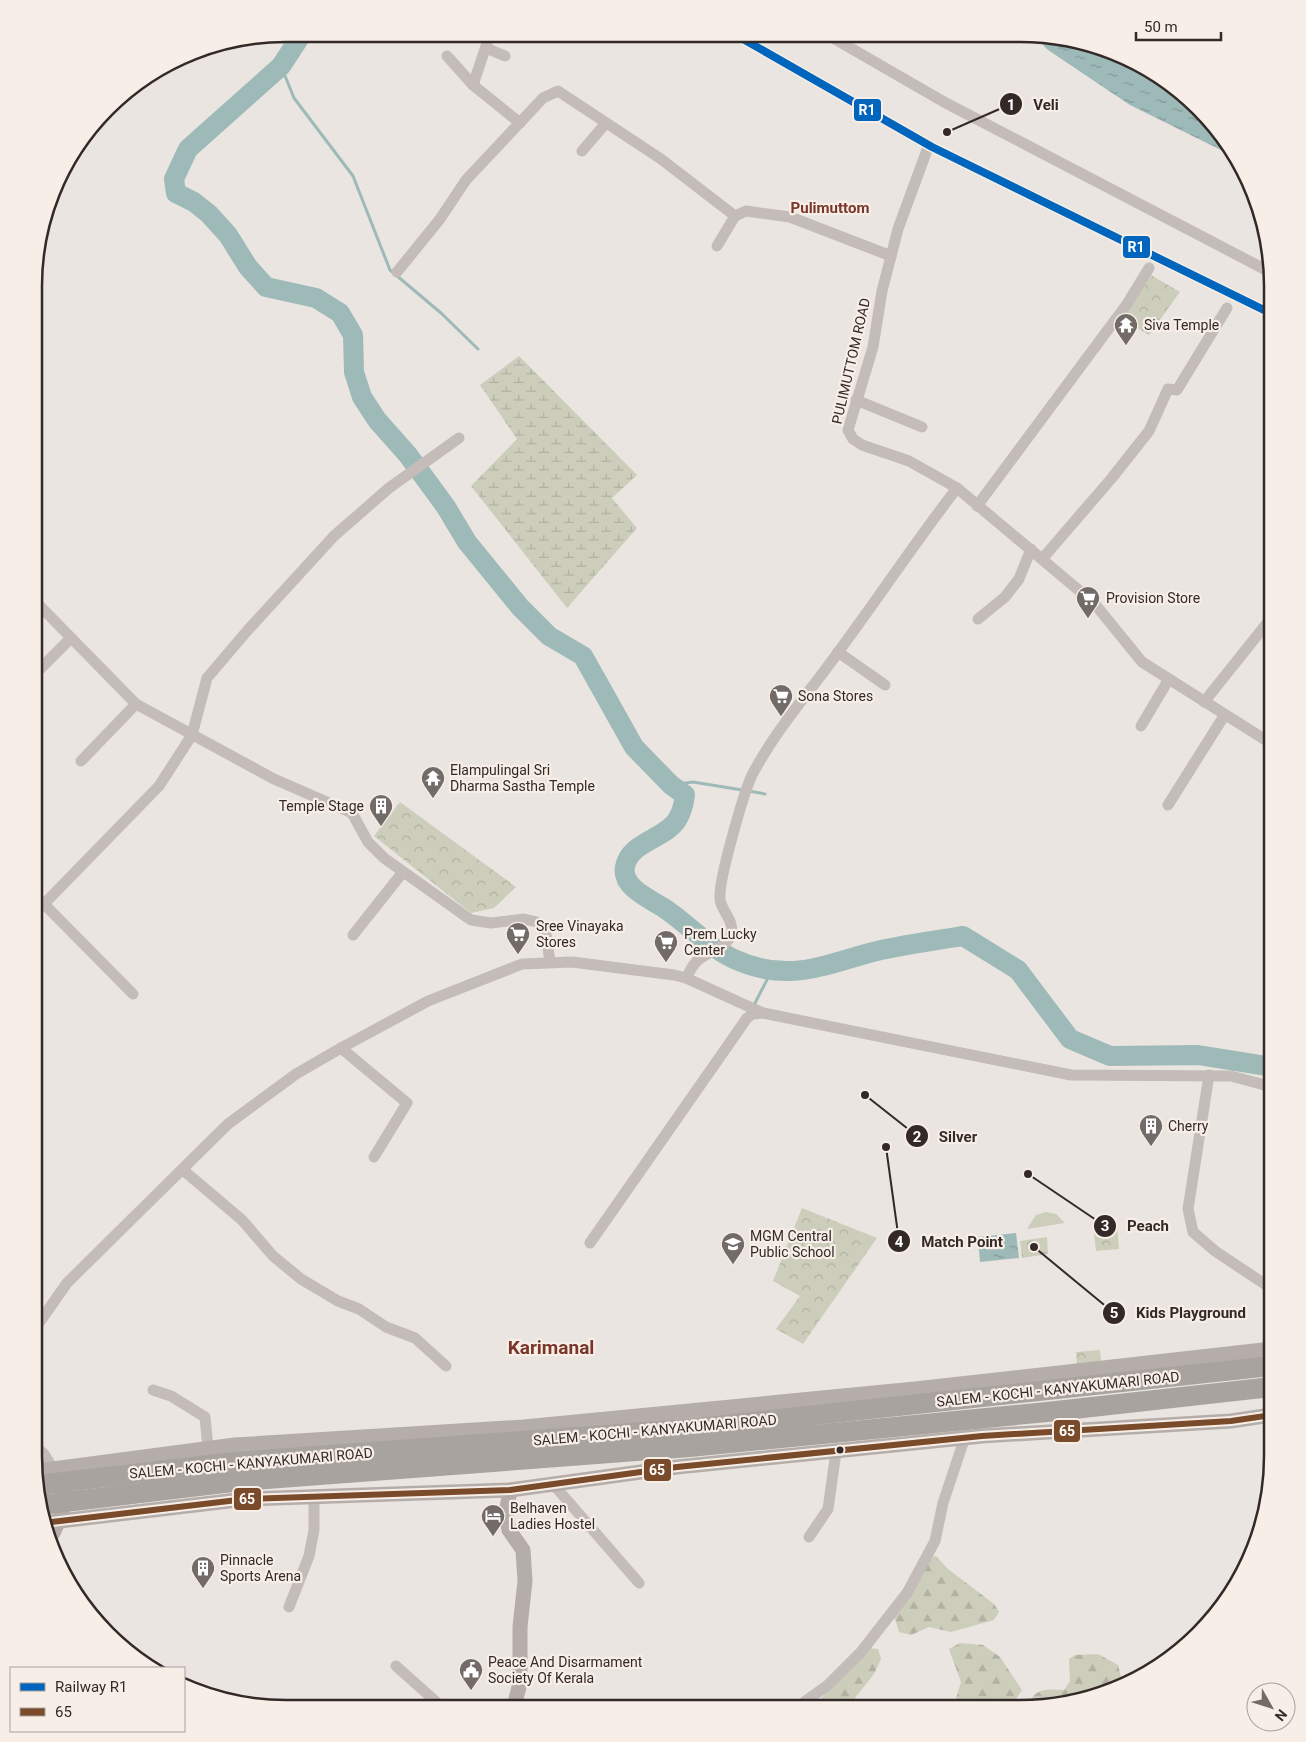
<svg xmlns="http://www.w3.org/2000/svg" width="1306" height="1742" viewBox="0 0 1306 1742" font-family="Roboto,sans-serif">
	<defs>
		<pattern id="forest-firs" width="22" height="20" patternUnits="userSpaceOnUse" patternTransform="scale(1.25)"><rect width="22" height="20" fill="#cccebb"/><path d="M5 1l3.5 6h-7zM16 11l3.5 6h-7z" fill="#b0b1a1"/></pattern>
		<pattern id="wetland-marsh" width="20" height="14" patternUnits="userSpaceOnUse" patternTransform="scale(1.25)"><rect width="20" height="14" fill="#cccebb"/><path d="M1 5h8M5 5V1M11 12h8M15 12V8" fill="none" stroke="#b0b1a1"/></pattern>
		<pattern id="park-crowns" width="20" height="18" patternUnits="userSpaceOnUse" patternTransform="scale(1.25)"><rect width="20" height="18" fill="#cccebb"/><path d="M2 6a3 3 0 1 1 6 0M12 15a3 3 0 1 1 6 0" fill="none" stroke="#b0b1a1"/></pattern>
		<pattern id="water-ripples" width="26" height="14" patternUnits="userSpaceOnUse" patternTransform="scale(1.25)"><rect width="26" height="14" fill="#9ebab8"/><path d="M2 4q2-2 4 0t4 0M15 11q2-2 4 0t4 0" fill="none" stroke="#819796"/></pattern>
	</defs>
	<rect width="100%" height="100%" fill="#eae5e0"/>
	<path fill="#cccebb" d="M1046,1212L1056,1214L1065,1223L1027,1229L1036,1215Z"/>
	<g fill="url(#forest-firs)">
		<path d="M936,1556L948,1569L994,1604L999,1612L994,1620L951,1632L929,1627L911,1635L899,1632L894,1616L927,1558Z"/>
		<path d="M960,1643L983,1645L1000,1657L1022,1690L1010,1708H950L954,1705L961,1682L949,1649Z"/>
		<path d="M868,1648L878,1649L881,1659L874,1674L847,1708H812Z"/>
		<path d="M1098,1654L1118,1665L1123,1685L1084,1700L1025,1708C1037,1688 1042,1689 1064,1690L1070,1681L1069,1659L1075,1655Z"/>
	</g>
	<path fill="url(#wetland-marsh)" d="M519,356L637,475L612,498L637,528L567,608L471,486L517,439L480,385Z"/>
	<g fill="url(#park-crowns)">
		<path d="M1151,275L1180,292L1149,335L1123,319Z"/>
		<path d="M400,802L516,887L494,908L471,913L374,836Z"/>
		<path d="M802,1208L877,1238L803,1344L776,1329L800,1296L773,1281Z"/>
		<path d="M1117,1224L1119,1249L1096,1251L1093,1226Z"/>
		<path d="M1047,1237L1048,1254L1022,1258L1020,1241Z"/>
		<path d="M1100,1350L1101,1362L1077,1364L1076,1352Z"/>
	</g>
	<g fill="url(#water-ripples)">
		<path d="M1034,36C1100,36 1164,72 1209,119C1219,130 1226,145 1235,157L1130,105L1048,50Z"/>
		<path d="M1016,1233L1019,1258L980,1262L978,1237Z"/>
	</g>
	<g fill="none" stroke-linecap="round" stroke-linejoin="round">
		<g stroke="#9ebab8" stroke-width="3">
			<path d="M274,74L281,66L294,98L353,176L390,270L441,313L478,349"/>
			<path d="M671,785L693,782L742,790"/>
			<path d="M749,791L765,794"/>
			<path d="M755,1003L771,972"/>
		</g>
		<path stroke="#9ebab8" stroke-width="20" d="M302,34L281,66L188,149L174,179L176,193L194,202L209,214L228,235L248,267L266,287L316,298L340,313L353,335L354,372L362,397L377,420L408,455L446,507L467,542L520,607L549,636L583,656L634,747L671,785L685,795C684,803 682,812 677,820C665,839 629,842 625,867C621,887 650,899 664,908C688,924 708,947 734,959C791,985 826,963 881,950C908,944 936,940 963,936L1018,970L1070,1039L1110,1056L1198,1055L1272,1067"/>
		<g stroke="#c3bcb8" stroke-width="11">
			<path d="M828,35L944,102L1270,272"/>
			<path d="M486,48L505,56"/>
			<path d="M447,56L473,85L520,123"/>
			<path d="M473,85L490,34"/>
			<path d="M927,150L898,229L882,291L873,347L848,430L853,439L862,445L909,461L957,488L1094,603L1142,662L1272,744"/>
			<path d="M582,151L606,123"/>
			<path d="M717,246L735,216"/>
			<path d="M397,272L440,219L466,180L543,98L558,91L661,159L735,216L746,211L790,217L891,256"/>
			<path d="M856,400L922,427"/>
			<path d="M977,506L1127,304L1149,268"/>
			<path d="M1043,558L1111,479L1149,431L1168,389L1177,390L1227,308"/>
			<path d="M35,601L136,704L274,779L352,813L368,842L384,858L471,920L491,923L524,919L537,922L546,934L550,962"/>
			<path d="M978,619L1005,597L1019,579L1031,549"/>
			<path d="M838,652L885,685"/>
			<path d="M35,674L71,638"/>
			<path d="M1204,702L1272,617"/>
			<path d="M1141,726L1169,679"/>
			<path d="M81,761L136,704"/>
			<path d="M1168,805L1224,716"/>
			<path d="M44,904L133,994"/>
			<path d="M35,906L44,904L159,786L192,735L207,678L247,631L334,536L389,488L459,438"/>
			<path d="M353,935L403,872"/>
			<path d="M686,978C689,973 692,966 696,962C705,952 727,949 731,934C735,921 721,911 720,899C718,881 744,792 752,775C776,729 810,692 839,651C879,597 916,541 957,488"/>
			<path d="M341,1048L407,1103L374,1157"/>
			<path d="M1209,1075L1188,1209L1193,1232L1215,1251L1272,1289"/>
			<path d="M183,1170L242,1220L273,1256L301,1279L338,1301L359,1309L386,1327L415,1338L446,1366"/>
			<path d="M590,1243L747,1018L753,1014L763,1013"/>
			<path d="M34,1330L67,1283L228,1124L296,1074L341,1048L428,1001L522,964L572,962L674,975L686,978L763,1013L1071,1075L1231,1076L1272,1087"/>
			<path d="M153,1390L171,1396L205,1417L208,1448"/>
			<path d="M34,1445L44,1454L53,1469"/>
			<path d="M553,1484L639,1583"/>
			<path d="M809,1537L828,1509L836,1452"/>
			<path d="M289,1607L309,1556L314,1530V1498"/>
			<path d="M396,1666L442,1707"/>
			<path d="M796,1708L828,1685L861,1652L907,1593L935,1541L943,1503L964,1440"/>
		</g>
		<g stroke="#b4ada9" stroke-width="15">
			<path d="M36,1471L53,1469"/>
			<path d="M510,1490L506,1514L509,1530L523,1550L525,1581L520,1627V1683L514,1707"/>
			<path d="M43,1523L246,1499L510,1490L677,1467L982,1436L1231,1421L1272,1415"/>
			<path d="M49,1540C58,1525 69,1500 63,1482C61,1478 55,1473 53,1469L235,1445L524,1427L915,1389L1272,1349"/>
		</g>
		<g stroke="#a9a39f" stroke-width="20">
			<path d="M38,1485L235,1462L685,1429L1272,1366"/>
			<path d="M40,1505L241,1481L690,1447L1047,1412L1272,1387"/>
		</g>
		<g stroke="#f7eee7" stroke-width="10">
			<path id="bus-1" d="M43,1523L246,1499L510,1490L677,1467L982,1436L1231,1421L1272,1415"/>
		</g>
		<use href="#bus-1" stroke="#7a4b2a" stroke-width="6"/>
		<g stroke="#f7eee7" stroke-width="11">
			<path id="rail-1" d="M736,35L932,147L1272,314"/>
		</g>
		<use href="#rail-1" stroke="#0065bd" stroke-width="8"/>
	</g>
	<defs>
		<g id="temple-pin" transform="scale(1.25)"><path d="M0 17L-7.5 6A9.5 9.5 0 1 1 7.5 6Z" fill="#736b68" stroke="#f7eee7"/><path d="M0-6L5-2H3V0L6.5 2.5H4V6H1.5V3h-3V6H-4V2.5H-6.5L-3 0V-2H-5Z" fill="#fff"/></g>
		<g id="supermarket-pin" transform="scale(1.25)"><path d="M0 17L-7.5 6A9.5 9.5 0 1 1 7.5 6Z" fill="#736b68" stroke="#f7eee7"/><path d="M-6-5.5h2.5l.6 2H6L4.5 2H-2.5L-4.4-4H-6ZM-1.5 3.2a1.3 1.3 0 1 0 .1 0ZM3 3.2a1.3 1.3 0 1 0 .1 0Z" fill="#fff"/></g>
		<g id="building-pin" transform="scale(1.25)"><path d="M0 17L-7.5 6A9.5 9.5 0 1 1 7.5 6Z" fill="#736b68" stroke="#f7eee7"/><path d="M-4-6H4V6H1V3H-1V6H-4ZM-2.5-4.3h1.7v1.8h-1.7ZM.8-4.3h1.7v1.8H.8ZM-2.5-1h1.7V.8h-1.7ZM.8-1h1.7V.8H.8Z" fill="#fff"/></g>
		<g id="school-pin" transform="scale(1.25)"><path d="M0 17L-7.5 6A9.5 9.5 0 1 1 7.5 6Z" fill="#736b68" stroke="#f7eee7"/><path d="M0-5L7-2L0 1L-7-2ZM-4 1L0 2.5L4 1V4Q0 6-4 4Z" fill="#fff"/></g>
		<g id="hotel-pin" transform="scale(1.25)"><path d="M0 17L-7.5 6A9.5 9.5 0 1 1 7.5 6Z" fill="#736b68" stroke="#f7eee7"/><path d="M-6-4.5h1.5V1H6V5H4.5V3h-9V5H-6ZM-4 0a1.8 1.8 0 1 1 3.6 0ZM.5 0V-2.5h3Q6-2.5 6 0Z" fill="#fff"/></g>
		<g id="civic-pin" transform="scale(1.25)"><path d="M0 17L-7.5 6A9.5 9.5 0 1 1 7.5 6Z" fill="#736b68" stroke="#f7eee7"/><path d="M-.6-6.5H3V-4.5H.6V-3L4-1V1h2V6H-6V1h2V-1L-.6-3ZM-1.2 2.5V6h2.4V2.5Z" fill="#fff"/></g>
	</defs>
	<g fill-rule="evenodd">
		<use href="#temple-pin" x="1126" y="325"/>
		<use href="#supermarket-pin" x="1088" y="598"/>
		<use href="#supermarket-pin" x="781" y="696"/>
		<use href="#temple-pin" x="433" y="778"/>
		<use href="#building-pin" x="381" y="806"/>
		<use href="#supermarket-pin" x="518" y="934"/>
		<use href="#supermarket-pin" x="666" y="942"/>
		<use href="#building-pin" x="1151" y="1126"/>
		<use href="#school-pin" x="733" y="1244"/>
		<use href="#hotel-pin" x="493" y="1516"/>
		<use href="#building-pin" x="203" y="1568"/>
		<use href="#civic-pin" x="471" y="1670"/>
	</g>
	<circle fill="#332a28" stroke="#f7eee7" stroke-width="2" cx="840" cy="1450" r="4.5"/>
	<g text-anchor="middle" dominant-baseline="central" stroke-width="4.5" stroke-linejoin="round" paint-order="stroke">
		<g font-size="14" fill="#332a28" stroke="#f7eee7" text-anchor="start">
			<text x="1144" y="325">Siva Temple</text>
			<text x="1106" y="598">Provision Store</text>
			<text x="798" y="696">Sona Stores</text>
			<text x="450" y="770">Elampulingal Sri<tspan x="450" dy="16">Dharma Sastha Temple</tspan></text>
			<text x="364" y="806" text-anchor="end">Temple Stage</text>
			<text x="536" y="926">Sree Vinayaka<tspan x="536" dy="16">Stores</tspan></text>
			<text x="684" y="934">Prem Lucky<tspan x="684" dy="16">Center</tspan></text>
			<text x="1168" y="1126">Cherry</text>
			<text x="750" y="1236">MGM Central<tspan x="750" dy="16">Public School</tspan></text>
			<text x="510" y="1508">Belhaven<tspan x="510" dy="16">Ladies Hostel</tspan></text>
			<text x="220" y="1560">Pinnacle<tspan x="220" dy="16">Sports Arena</tspan></text>
			<text x="488" y="1662">Peace And Disarmament<tspan x="488" dy="16">Society Of Kerala</tspan></text>
		</g>
		<g font-size="14" fill="#332a28" stroke="#f7eee7">
			<text transform="translate(851 361) rotate(-77)">PULIMUTTOM ROAD</text>
			<text transform="translate(1058 1389) rotate(-6)">SALEM - KOCHI - KANYAKUMARI ROAD</text>
			<text transform="translate(655 1430) rotate(-5)">SALEM - KOCHI - KANYAKUMARI ROAD</text>
			<text transform="translate(251 1463) rotate(-5)">SALEM - KOCHI - KANYAKUMARI ROAD</text>
		</g>
		<g font-size="15" font-weight="bold" fill="#79362a" stroke="#f7eee7">
			<text x="830" y="208">Pulimuttom</text>
		</g>
		<g font-size="19" font-weight="bold" fill="#79362a" stroke="#f7eee7">
			<text x="551" y="1347">Karimanal</text>
		</g>
	</g>
	<path d="M0 0H1306V1742H0ZM286 42H1020A244 244 0 0 1 1264 286V1456A244 244 0 0 1 1020 1700H286A244 244 0 0 1 42 1456V286A244 244 0 0 1 286 42Z" fill="#f7eee7" fill-rule="evenodd"/>
	<path fill="none" stroke="#332a28" stroke-width="2.5" d="M286 42H1020A244 244 0 0 1 1264 286V1456A244 244 0 0 1 1020 1700H286A244 244 0 0 1 42 1456V286A244 244 0 0 1 286 42Z"/>
	<path fill="none" stroke="#332a28" stroke-width="2" d="M947 132L1011 104M865 1095L917 1136M1028 1174L1105 1226M886 1147L899 1241M1034 1247L1114 1313"/>
	<g fill="#332a28" stroke="#f7eee7" stroke-width="2">
		<circle cx="947" cy="132" r="5"/>
		<circle cx="865" cy="1095" r="5"/>
		<circle cx="1028" cy="1174" r="5"/>
		<circle cx="886" cy="1147" r="5"/>
		<circle cx="1034" cy="1247" r="5"/>
		<circle cx="1011" cy="104" r="12"/>
		<circle cx="917" cy="1136" r="12"/>
		<circle cx="1105" cy="1226" r="12"/>
		<circle cx="899" cy="1241" r="12"/>
		<circle cx="1114" cy="1313" r="12"/>
	</g>
	<g font-size="15" text-anchor="middle" font-weight="bold" fill="#fff">
		<text x="1011" y="110">1</text>
		<text x="917" y="1142">2</text>
		<text x="1105" y="1231">3</text>
		<text x="899" y="1247">4</text>
		<text x="1114" y="1318">5</text>
	</g>
	<g font-size="15" text-anchor="middle" font-weight="bold" fill="#332a28" stroke="#f7eee7" stroke-width="4.5" stroke-linejoin="round" paint-order="stroke">
		<text x="1046" y="110">Veli</text>
		<text x="958" y="1142">Silver</text>
		<text x="1148" y="1231">Peach</text>
		<text x="962" y="1247">Match Point</text>
		<text x="1191" y="1318">Kids Playground</text>
	</g>
	<g stroke="#f7eee7" stroke-width="2">
		<rect x="853" y="98" width="29" height="24" rx="5" fill="#0065bd"/>
		<rect x="1122" y="235" width="29" height="24" rx="5" fill="#0065bd"/>
		<rect x="1053" y="1419" width="28" height="24" rx="5" fill="#7a4b2a"/>
		<rect x="643" y="1458" width="29" height="24" rx="5" fill="#7a4b2a"/>
		<rect x="233" y="1487" width="29" height="24" rx="5" fill="#7a4b2a"/>
	</g>
	<g font-size="14" text-anchor="middle" font-weight="bold" fill="#fff">
		<text x="867" y="115">R1</text>
		<text x="1136" y="252">R1</text>
		<text x="1067" y="1436">65</text>
		<text x="657" y="1475">65</text>
		<text x="247" y="1504">65</text>
	</g>
	<rect x="10" y="1667" width="175" height="65" fill="#f7eee7" stroke="#a9a09b"/>
	<rect x="20" y="1683" width="25" height="8" fill="#0065bd" stroke="#a9a09b"/>
	<text x="55" y="1692" font-size="15" fill="#332a28">Railway R1</text>
	<rect x="20" y="1708" width="25" height="8" fill="#7a4b2a" stroke="#a9a09b"/>
	<text x="55" y="1717" font-size="15" fill="#332a28">65</text>
	<g transform="translate(1271 1707) rotate(129)"><circle r="24" fill="#f7eee7" stroke="#a9a09b"/>
	<path d="M0-4L9 19L0 12L-9 19Z" fill="#736b68"/>
	<text y="-8" font-size="14" font-weight="bold" text-anchor="middle" fill="#332a28">N</text>
	</g>
	<path d="M1136 32v8h85v-8" fill="none" stroke="#332a28" stroke-width="2.5"/>
	<text x="1144" y="32" font-size="15" fill="#332a28" stroke="#f7eee7" stroke-width="4" paint-order="stroke">50 m</text>
</svg>
